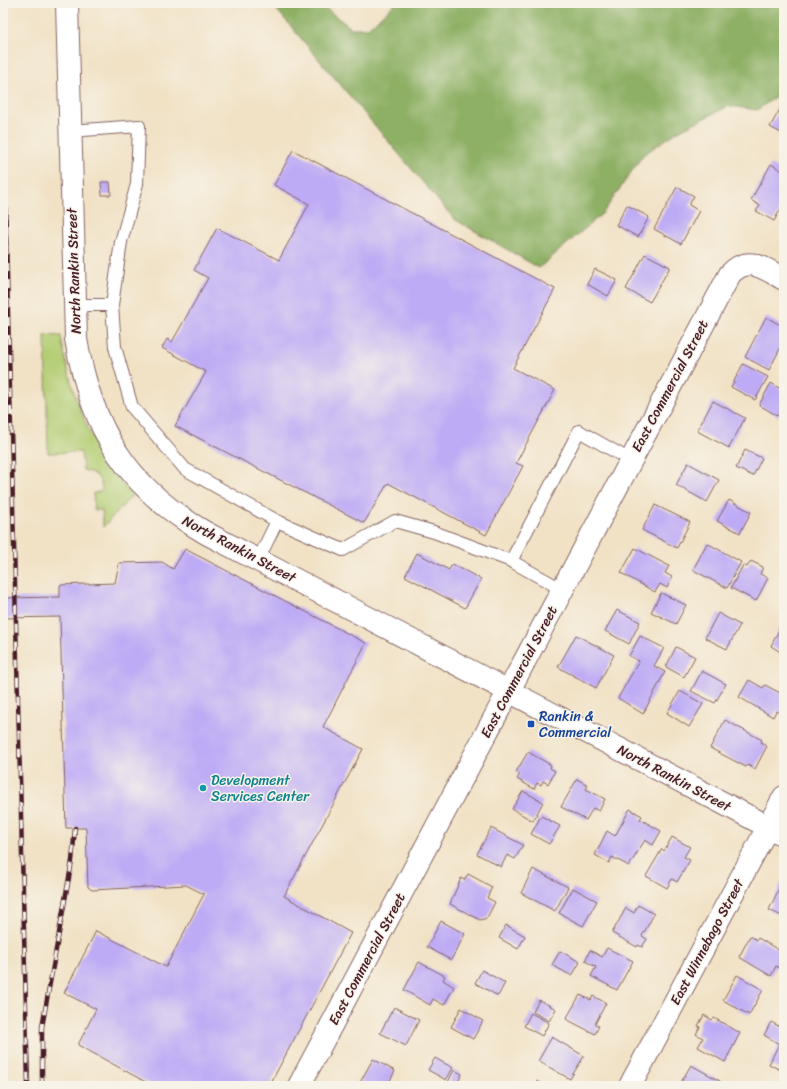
<svg xmlns="http://www.w3.org/2000/svg" width="787" height="1089" viewBox="0 0 787 1089" font-family="Sriracha,sans-serif">
	<rect width="100%" height="100%" fill="#f7f3e8"/>
	<filter id="ink" filterUnits="userSpaceOnUse"><feTurbulence type="fractalNoise" baseFrequency=".025" numOctaves="2"/><feDisplacementMap in="SourceGraphic" scale="8" xChannelSelector="R" yChannelSelector="G"/><feConvolveMatrix kernelMatrix="1 2 1 2 8 2 1 2 1" color-interpolation-filters="sRGB"/></filter>
	<filter id="wash" filterUnits="userSpaceOnUse"><feTurbulence type="fractalNoise" baseFrequency=".012" numOctaves="4" result="noise"/><feDisplacementMap in="SourceGraphic" scale="16" xChannelSelector="R" yChannelSelector="G"/><feGaussianBlur stdDeviation="0.9" result="paint"/><feColorMatrix in="noise" values="0 0 0 0 0 0 0 0 0 0 0 0 0 0 0 0 0 1.4 0 .05"/><feComposite in="paint" operator="in"/></filter>
	<g filter="url(#wash)">
		<rect width="100%" height="100%" fill="#f1e2c6"/>
		<path fill="#b3cd73" stroke="#7e764f" d="M45,335L61,336C71,395 91,450 132,496L103,527L102,510H94L93,493L99,492L102,489C100,476 95,473 83,470L81,452L48,453Z"/>
		<path fill="#8eb065" stroke="#6c6848" d="M271,3H319L351,28H368L396,3H784V91L757,110L729,106L680,130L643,155L603,213L539,268L454,219Z"/>
		<g id="blocks">
			<g fill="#beabf5">
				<path d="M784,102V132L783,134L770,127Z"/>
				<path d="M293,150L555,289L513,368L555,390L516,463L523,466L486,535L388,483L364,523L175,426L206,372L162,348L167,339L172,342L208,278L194,270L217,228L279,260L309,204L274,185Z"/>
				<path d="M771,164L784,172V203L774,221L756,211L760,206L751,200Z"/>
				<path d="M101,182H110L111,195H102Z"/>
				<path d="M677,187L694,196L689,205L699,211L681,244L654,229Z"/>
				<path d="M627,205L649,217L638,237L616,225Z"/>
				<path d="M645,254L670,267L650,302L626,289Z"/>
				<path d="M595,269L617,280L608,296L587,284Z"/>
				<path d="M766,317L784,327V341L769,370L745,357Z"/>
				<path d="M743,364L768,377L755,400L731,387Z"/>
				<path d="M771,383L784,391V404L778,416L759,405Z"/>
				<path d="M713,401L745,418L729,448L697,431Z"/>
				<path d="M745,450L762,458L753,476L736,468Z"/>
				<path d="M688,463L719,480L707,502L676,485Z"/>
				<path d="M729,500L751,512L740,533L717,521Z"/>
				<path d="M655,505L690,522L677,548L642,530Z"/>
				<path d="M707,543L741,562L727,588L693,570Z"/>
				<path d="M635,548L669,566L665,573L672,577L667,588L660,584L655,592L621,573Z"/>
				<path d="M185,549L366,643L323,727L363,749L284,896L351,933L269,1086H153L78,1045L96,1009L64,993L96,931L166,967L204,894L186,885L92,890L88,887L86,828H66L60,617L3,618V598L60,597V585L115,583L119,563L162,562L173,569Z"/>
				<path d="M417,553L449,570L452,564L481,579L465,608L405,576Z"/>
				<path d="M751,561L763,567L760,574L768,578L756,601L731,588L743,565L747,567Z"/>
				<path d="M661,593L686,605L676,624L651,612Z"/>
				<path d="M617,610L640,622L629,644L605,631Z"/>
				<path d="M718,613L740,625L727,649L705,638Z"/>
				<path d="M781,626L784,628V658L780,656L782,653L771,646Z"/>
				<path d="M576,635L614,655L596,688L558,667Z"/>
				<path d="M640,636L664,648L654,666L665,672L643,714L618,698L639,661L629,656Z"/>
				<path d="M676,647L695,657L684,677L666,667Z"/>
				<path d="M702,671L726,684L715,703L691,691Z"/>
				<path d="M749,680L763,688L765,685L784,695V710L782,714L776,711L773,717L739,697Z"/>
				<path d="M680,691L703,704L689,727L667,713Z"/>
				<path d="M725,720L762,740L761,742L767,746L755,769L748,765L746,767L710,748Z"/>
				<path d="M528,752L551,765L550,768L555,771L548,784L543,781L541,785L537,783L534,789L517,779L520,774L516,772Z"/>
				<path d="M577,779L588,785L586,789L605,799L599,811L593,808L586,820L561,807Z"/>
				<path d="M523,791L543,802L533,821L512,809Z"/>
				<path d="M630,809L642,816L640,819L661,831L653,845L645,840L629,866L612,857L609,863L595,855L607,831L615,836Z"/>
				<path d="M541,816L560,826L549,844L531,834Z"/>
				<path d="M491,828L523,845L515,859L507,855L501,867L477,854Z"/>
				<path d="M672,837L690,847L684,857L690,860L677,882L672,879L667,888L646,876L662,849L664,851Z"/>
				<path d="M533,869L568,887L555,911L521,893Z"/>
				<path d="M468,874L492,887L487,898L495,902L487,918L480,920L450,904L461,878L464,880Z"/>
				<path d="M781,884L784,886V917L769,910Z"/>
				<path d="M573,888L597,901L583,926L559,913Z"/>
				<path d="M638,905L654,914L642,936L647,939L642,947L638,945L637,947L612,933L626,908L634,913Z"/>
				<path d="M441,921L465,934L451,960L427,947Z"/>
				<path d="M506,925L525,936L518,949L499,938Z"/>
				<path d="M750,936L757,940L758,938L784,953V971L776,966L771,976L739,957Z"/>
				<path d="M607,948L633,961L617,990L591,976L596,967L585,961L590,950L602,957Z"/>
				<path d="M560,951L580,962L572,976L552,965Z"/>
				<path d="M419,962L445,976L443,980L454,987L444,1005L433,999L430,1005L404,990Z"/>
				<path d="M482,970L505,983L498,996L475,983Z"/>
				<path d="M737,975L763,990L749,1015L723,1000Z"/>
				<path d="M580,995L591,1000L593,996L606,1003L595,1024L599,1026L595,1034L566,1019Z"/>
				<path d="M539,1000L556,1009L549,1021L533,1012Z"/>
				<path d="M394,1007L419,1020L406,1046L380,1033Z"/>
				<path d="M461,1008L483,1021L473,1039L451,1027Z"/>
				<path d="M531,1013L549,1023L542,1036L524,1026Z"/>
				<path d="M704,1015L712,1020L714,1018L740,1033L725,1062L698,1047L703,1038L696,1034L700,1027L698,1026Z"/>
				<path d="M771,1022L784,1029V1041L782,1046L784,1047V1072L769,1064L779,1044L764,1035Z"/>
				<path d="M552,1037L584,1056L570,1079L538,1061Z"/>
				<path d="M435,1058L453,1068L446,1080L428,1070Z"/>
				<path d="M373,1059L395,1071L387,1086H358Z"/>
				<path d="M691,1065L720,1081L718,1086H683L680,1084Z"/>
				<path d="M454,1070L462,1074L456,1086L448,1082Z"/>
				<path d="M537,1081L546,1086H535Z"/>
			</g>
		</g>
	</g>
	<g filter="url(#ink)">
		<use href="#blocks" fill-opacity="0" stroke="#846361" stroke-width="1"/>
		<g fill="none" stroke-linecap="round" stroke-linejoin="round">
			<g stroke="#846361" stroke-width="14">
				<g id="service">
					<path d="M70,131L139,126L137,184L121,242L112,305"/>
					<path d="M75,305H112L115,347L132,407L185,469L277,521"/>
					<path d="M258,560L277,521L343,550L395,521L434,532L511,561"/>
					<path d="M563,590L511,561L579,431L630,460"/>
				</g>
			</g>
			<g stroke="#846361" stroke-width="24">
				<g id="minor">
					<path d="M67,3L76,339C91,428 127,488 206,533L784,835"/>
					<path d="M299,1086L730,274C749,254 764,269 784,279"/>
					<path d="M630,1086L784,797"/>
				</g>
			</g>
			<use href="#service" stroke="#fff" stroke-width="12"/>
			<use href="#minor" stroke="#fff" stroke-width="22"/>
			<g stroke="#4a1f2b" stroke-width="4.5">
				<g id="rail">
					<path d="M3,119L28,1086"/>
					<path d="M42,1086V1027L72,861L75,828"/>
				</g>
			</g>
			<use href="#rail" stroke="#f7f3e8" stroke-width="3" stroke-dasharray="9" stroke-linecap="butt"/>
		</g>
	</g>
	<rect fill="#1a4fb4" stroke="#f7f3e8" stroke-width="1.5" x="527" y="720" width="8" height="8" rx="2"/>
	<circle fill="#0f9aa8" stroke="#f7f3e8" stroke-width="1.5" cx="203" cy="788" r="4"/>
	<g text-anchor="middle" dominant-baseline="central" stroke-width="3" stroke-linejoin="round" paint-order="stroke">
		<g font-size="14" fill="#4a1f2b" stroke="#f7f3e8">
			<text transform="translate(74 271) rotate(-92)">North Rankin Street</text>
			<text transform="translate(670 386) rotate(-62)">East Commercial Street</text>
			<text transform="translate(239 549) rotate(28)">North Rankin Street</text>
			<text transform="translate(519 672) rotate(-62)">East Commercial Street</text>
			<text transform="translate(674 778) rotate(28)">North Rankin Street</text>
			<text transform="translate(707 942) rotate(-62)">East Winnebago Street</text>
			<text transform="translate(367 959) rotate(-62)">East Commercial Street</text>
		</g>
		<g font-size="14" fill="#164399" stroke="#f7f3e8" text-anchor="start">
			<text x="539" y="716">Rankin &amp;<tspan x="539" dy="16">Commercial</tspan></text>
		</g>
		<g font-size="14" fill="#0d838f" stroke="#f7f3e8" text-anchor="start">
			<text x="211" y="780">Development<tspan x="211" dy="16">Services Center</tspan></text>
		</g>
	</g>
	<rect width="787" height="1089" fill="none" stroke="#f7f3e8" stroke-width="16"/>
</svg>
